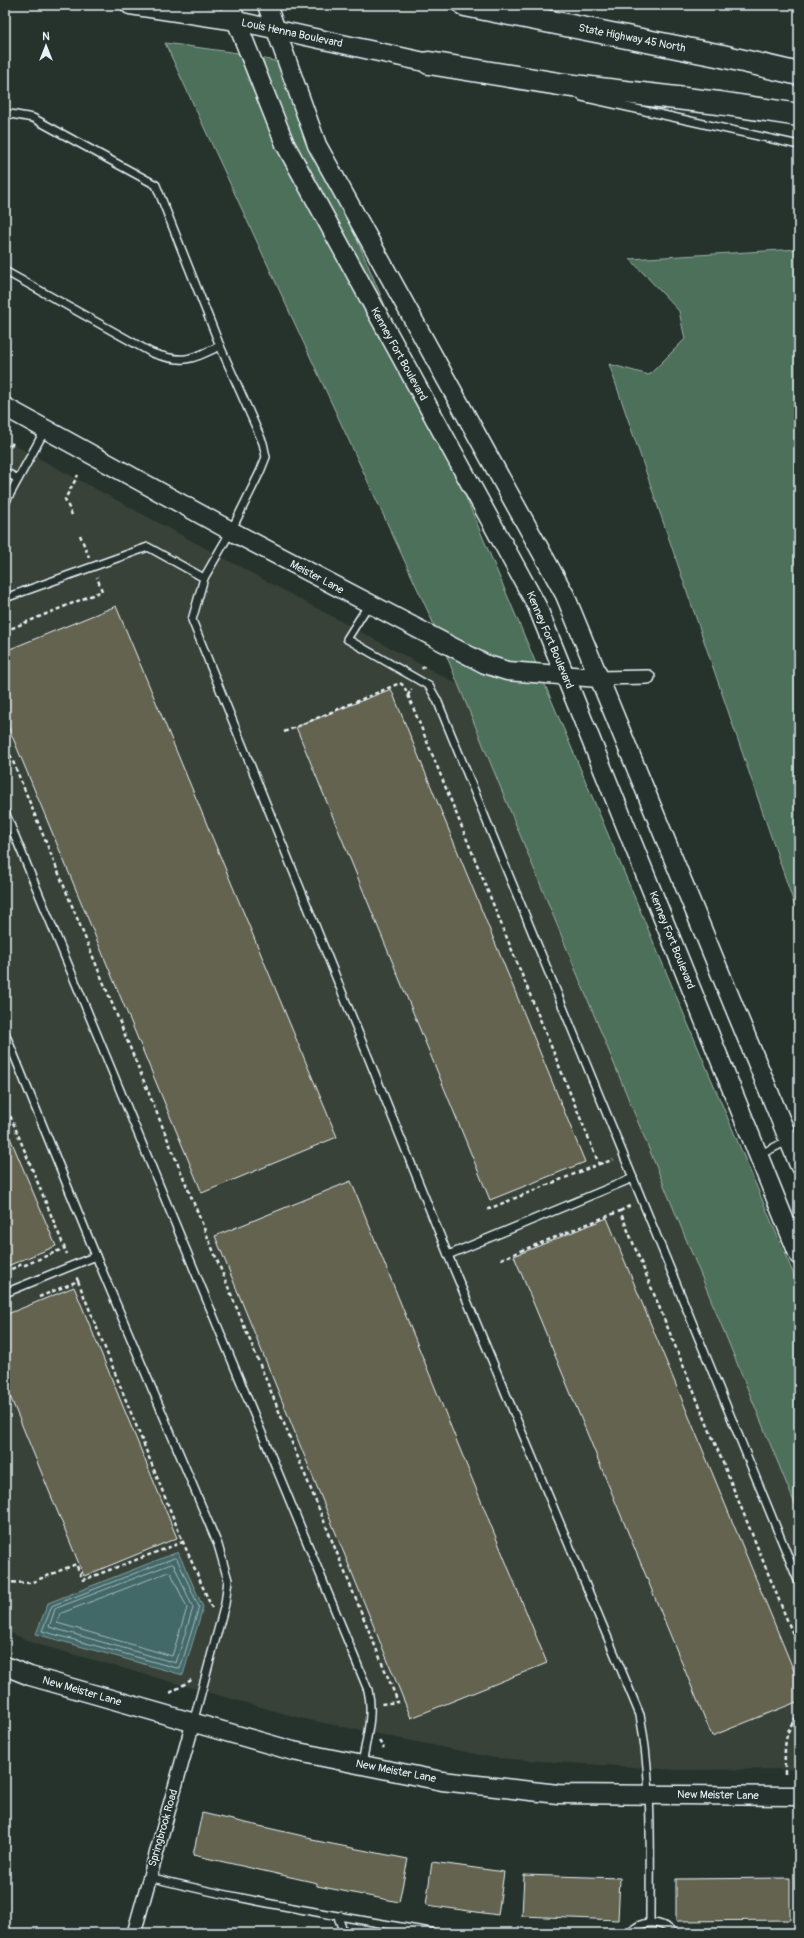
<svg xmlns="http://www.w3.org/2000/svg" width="804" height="1938" viewBox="0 0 804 1938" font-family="Pangolin,sans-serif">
	<rect width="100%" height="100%" fill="#26332d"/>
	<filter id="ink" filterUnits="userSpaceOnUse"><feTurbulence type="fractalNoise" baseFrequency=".025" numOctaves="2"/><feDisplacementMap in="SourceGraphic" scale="8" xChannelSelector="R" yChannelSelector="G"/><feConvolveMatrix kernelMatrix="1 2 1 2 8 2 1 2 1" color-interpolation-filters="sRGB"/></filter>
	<g filter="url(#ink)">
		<path fill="#394237" d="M5,440L459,685L799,1514V1769L679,1770L495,1758L300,1718L33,1643L5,1630Z"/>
		<g fill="#4e6f5a" stroke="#9bb0a9">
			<path d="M165,43L238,53L297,66L335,187L799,1287V1514L431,618Z"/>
			<path d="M799,249V918L609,364L649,375L685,339L679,311L630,259Z"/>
		</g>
		<path fill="#426767" stroke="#849ea1" d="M178,1552L203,1607L183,1675L36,1634L48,1603Z"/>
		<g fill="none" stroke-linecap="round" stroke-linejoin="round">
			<g stroke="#a6babe" stroke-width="1">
				<path d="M175,1558L177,1559L199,1607L180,1669L42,1631L52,1606Z"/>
				<path d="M172,1564L174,1565L193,1608L176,1663L49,1627L55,1609Z"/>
				<path d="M169,1572L171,1573L187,1608L172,1656L57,1623L60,1614Z"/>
			</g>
		</g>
		<g fill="#64644f" stroke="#e8f1f8">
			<path d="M116,606L337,1137L202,1193L5,719V651Z"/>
			<path d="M391,689L585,1162L490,1200L296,727Z"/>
			<path d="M5,1126L56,1246L5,1267Z"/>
			<path d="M351,1181L547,1663L411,1718L215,1236Z"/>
			<path d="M607,1218L799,1683V1701L712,1736L514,1256Z"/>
			<path d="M74,1287L177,1538L84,1576L5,1384V1315Z"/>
			<path d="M202,1813L312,1838V1840L408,1859L399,1902L317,1886V1883L193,1855Z"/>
			<path d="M432,1862L504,1872L498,1915L426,1905Z"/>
			<path d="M524,1875L620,1878L618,1920L522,1916Z"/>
			<path d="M790,1878V1920L676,1921V1879Z"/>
		</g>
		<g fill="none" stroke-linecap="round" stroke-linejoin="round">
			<g stroke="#e8f1f8" stroke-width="10">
				<g id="lane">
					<path d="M582,97L799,145"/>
					<path d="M5,113L33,118L156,185L220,346L263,443L266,457L260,472L231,531L204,578L192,620L448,1255L640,1715C653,1784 650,1853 650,1922"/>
					<path d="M5,271L152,353C184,364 190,360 220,346"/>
					<path d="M5,472L18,479"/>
					<path d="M5,503L45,430"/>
					<path d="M5,598L148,547L204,578"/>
					<path d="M369,604L347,639L429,686L437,700L799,1583"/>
					<path d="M5,812L368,1690C374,1715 366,1740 362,1764"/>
					<path d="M5,1033L96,1256L218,1545L228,1580L225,1604L193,1723"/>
					<path d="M759,1155L799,1135"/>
					<path d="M448,1255L633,1178"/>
					<path d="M5,1293L96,1256"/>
					<path d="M149,1877C243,1901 340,1916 436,1933"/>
					<path d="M338,1917L344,1933"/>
					<path d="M630,1933C642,1919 661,1920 674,1933"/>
				</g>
			</g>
			<g stroke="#e8f1f8" stroke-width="16">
				<g id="street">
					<path d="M599,678L648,677"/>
					<path d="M134,1933L193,1723"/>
				</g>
			</g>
			<g stroke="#e8f1f8" stroke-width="21">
				<g id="secondary">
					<path d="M130,5L237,21L429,63"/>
					<path d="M230,5L285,144L537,606L799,1256"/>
					<path d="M267,5L317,145L565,595L799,1165"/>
					<path d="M5,407L231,531L485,664L507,671L599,678"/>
					<path d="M5,1666L30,1676L293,1751L442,1781L558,1794L799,1796"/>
				</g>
			</g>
			<g stroke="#e8f1f8" stroke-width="25">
				<g id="highway">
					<path d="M465,5L722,56L799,74"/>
					<path d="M429,63L565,85L719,103L799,115"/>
				</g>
			</g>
			<g stroke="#e8f1f8" stroke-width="2.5" stroke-dasharray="4 3" stroke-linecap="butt">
				<path d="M5,444L10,447L14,441"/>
				<path d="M72,515L65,499L78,475"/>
				<path d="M80,535L89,557"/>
				<path d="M5,631L102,591L97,577"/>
				<path d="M5,645L7,650"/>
				<path d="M422,669L425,664"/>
				<path d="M408,695L599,1164L486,1210"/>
				<path d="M284,732L400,683L404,686L408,695L412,689"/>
				<path d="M5,742L398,1702L381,1704"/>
				<path d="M5,1103L67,1254"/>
				<path d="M599,1164L613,1160"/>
				<path d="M620,1211L631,1205"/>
				<path d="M501,1259L620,1211L799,1649"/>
				<path d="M5,1272L22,1264L25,1265L65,1248"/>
				<path d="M78,1281L183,1542L212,1608"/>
				<path d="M39,1297L78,1281L76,1276"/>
				<path d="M5,1582L30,1583L76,1564L83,1580L183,1542"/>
				<path d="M170,1693L193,1679"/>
				<path d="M379,1741L384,1748"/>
				<path d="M785,1774C785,1753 782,1731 799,1715"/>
			</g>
			<use href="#lane" stroke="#26332d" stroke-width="7"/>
			<use href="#street" stroke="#26332d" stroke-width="13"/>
			<use href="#secondary" stroke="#26332d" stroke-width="18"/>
			<use href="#highway" stroke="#26332d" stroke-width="22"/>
		</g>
	</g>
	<g text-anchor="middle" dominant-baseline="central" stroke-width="3" stroke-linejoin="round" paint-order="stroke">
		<g font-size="11" fill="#e8f1f8" stroke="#26332d">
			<text transform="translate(292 33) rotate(12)">Louis Henna Boulevard</text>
			<text transform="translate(632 38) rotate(11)">State Highway 45 North</text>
			<text transform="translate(399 354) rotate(61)">Kenney Fort Boulevard</text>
			<text transform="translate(317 577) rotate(28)">Meister Lane</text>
			<text transform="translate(550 640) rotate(67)">Kenney Fort Boulevard</text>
			<text transform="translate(672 940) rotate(68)">Kenney Fort Boulevard</text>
			<text transform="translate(82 1691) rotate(16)">New Meister Lane</text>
			<text transform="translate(396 1771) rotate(11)">New Meister Lane</text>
			<text transform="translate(718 1795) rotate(1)">New Meister Lane</text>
			<text transform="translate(163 1828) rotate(-74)">Springbrook Road</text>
		</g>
	</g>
	<rect width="804" height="1938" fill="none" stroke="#26332d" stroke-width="20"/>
	<rect x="10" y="10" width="784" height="1918" fill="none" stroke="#e8f1f8" stroke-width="1.5" filter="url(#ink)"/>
	<g transform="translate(46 46)" stroke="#26332d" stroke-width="3" paint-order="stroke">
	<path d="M0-3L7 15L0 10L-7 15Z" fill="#e8f1f8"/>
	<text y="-6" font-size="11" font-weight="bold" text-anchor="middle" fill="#e8f1f8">N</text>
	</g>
</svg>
